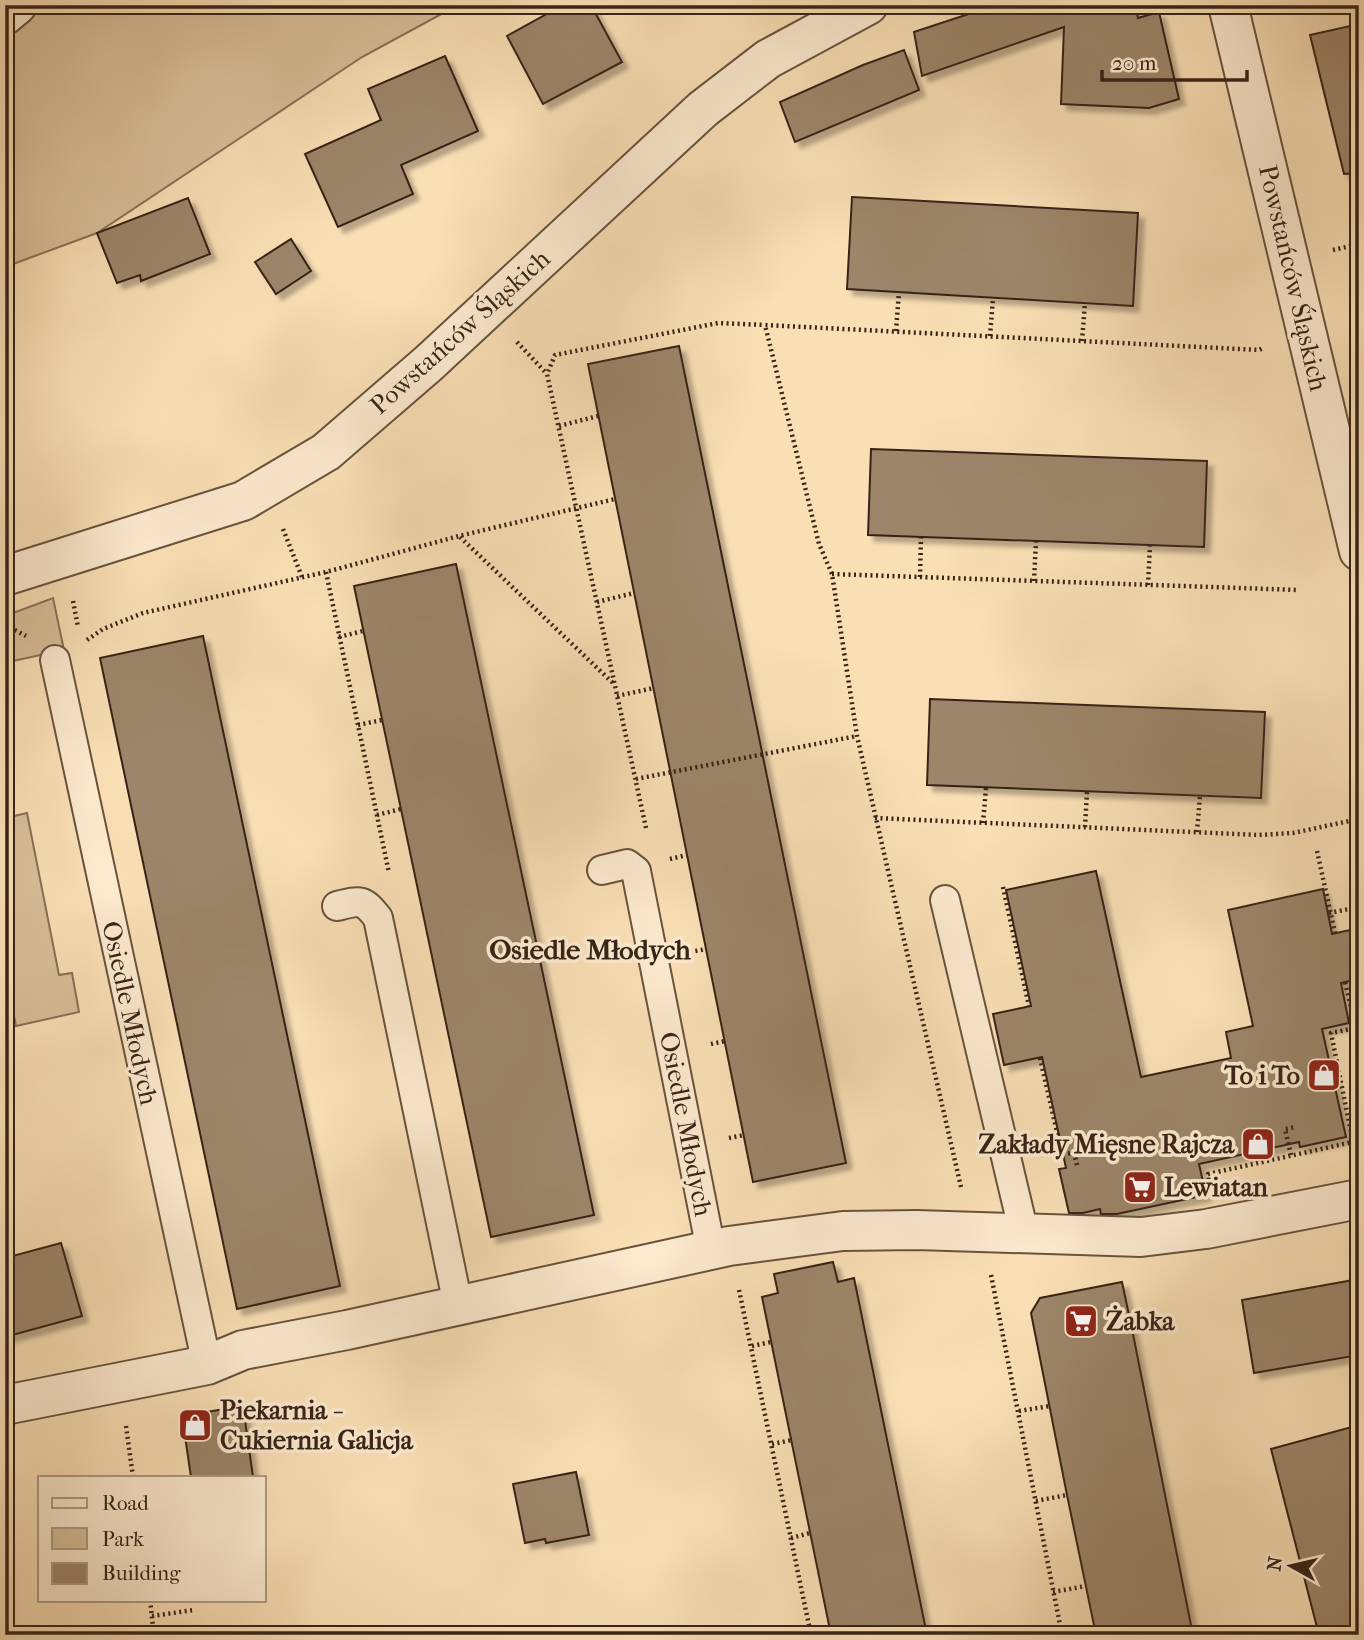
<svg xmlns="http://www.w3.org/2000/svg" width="1364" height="1640" viewBox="0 0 1364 1640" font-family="'IM FELL French Canon',serif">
	<defs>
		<filter id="shadow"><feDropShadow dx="6" dy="6" stdDeviation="2" flood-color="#0004"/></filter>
	</defs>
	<rect width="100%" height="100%" fill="#fadfb5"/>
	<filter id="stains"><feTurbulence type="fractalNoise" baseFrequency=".00286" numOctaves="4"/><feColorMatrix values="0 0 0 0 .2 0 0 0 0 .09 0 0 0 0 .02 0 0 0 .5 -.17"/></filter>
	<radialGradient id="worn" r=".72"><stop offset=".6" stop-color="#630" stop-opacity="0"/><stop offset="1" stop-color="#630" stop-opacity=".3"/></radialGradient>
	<g fill="#d9bf9a" stroke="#887258" stroke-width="2">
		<path d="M5,5H458L362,57L97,233L5,267Z"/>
		<path d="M53,598L64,650L8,662L5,646V616Z"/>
		<path d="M27,813L59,975L72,973L79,1012L16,1026L5,972V818Z"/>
	</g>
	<g fill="#9c8569" stroke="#372417" stroke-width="2" filter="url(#shadow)">
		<path d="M563,5H591L622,62L543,104L507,36Z"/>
		<path d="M996,5H1135L1138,18L1159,12L1179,99L1149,108L1061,104L1064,27L922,76L914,32Z"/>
		<path d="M1359,24V173L1344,174L1310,35Z"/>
		<path d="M904,50L919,90L795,142L780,102L863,65Z"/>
		<path d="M445,56L478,131L401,165L413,194L338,227L305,154L381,120L368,89Z"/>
		<path d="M852,197L1138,213L1133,306L847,289Z"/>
		<path d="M188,198L210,254L141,281L140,275L117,283L97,233Z"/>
		<path d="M291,239L311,271L276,294L255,262Z"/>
		<path d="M679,346L846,1163L753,1182L588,364Z"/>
		<path d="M871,449L1207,461L1204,547L868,535Z"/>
		<path d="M456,564L594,1215L491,1237L354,586Z"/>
		<path d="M203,636L340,1286L237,1309L100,658Z"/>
		<path d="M930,699L1265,712L1261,798L927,785Z"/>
		<path d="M1096,871L1141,1077L1231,1058L1226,1032L1253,1026L1228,910L1323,889L1332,934L1359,928V979L1341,983L1349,1023L1322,1029L1346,1137L1300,1147L1299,1142L1199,1164L1206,1195L1117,1214H1101L1100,1209L1083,1213H1069L1059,1169L1066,1168L1042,1057L1004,1065L993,1014L1031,1006L1006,890Z"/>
		<path d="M61,1243L82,1316L5,1337V1258Z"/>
		<path d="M833,1262L838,1282L854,1278L927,1635H831L762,1297L778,1293L774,1274Z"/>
		<path d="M1359,1279V1355L1254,1373L1242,1300Z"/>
		<path d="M1122,1282L1132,1329L1193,1635H1096L1067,1495L1031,1313L1040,1298Z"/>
		<path d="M243,1406L253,1477H191L182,1416Z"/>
		<path d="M1359,1425V1635H1319L1271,1449Z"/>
		<path d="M576,1472L589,1535L546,1543L545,1539L525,1543L513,1484Z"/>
	</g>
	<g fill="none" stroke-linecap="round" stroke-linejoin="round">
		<g stroke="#68533e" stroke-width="32">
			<g id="service">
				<path d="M55,660L207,1365"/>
				<path d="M602,870L627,864L636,871L711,1250"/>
				<path d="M945,900L1024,1233"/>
				<path d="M337,906C361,900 363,899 378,918L458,1305"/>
			</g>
		</g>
		<g stroke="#68533e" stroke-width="42">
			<g id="minor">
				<path d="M1228,5L1359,551"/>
				<path d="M5,576L243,501L326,452L429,363L703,109L768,59L868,5"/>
				<path d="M5,1405L207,1365L243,1350L347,1330L729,1246L843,1231L917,1230L1141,1237L1206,1229L1359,1199"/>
			</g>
		</g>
		<g stroke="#68533e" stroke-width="42">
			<path id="tertiary" d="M5,15L17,5"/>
		</g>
		<g stroke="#372417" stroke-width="4.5" stroke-dasharray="2 3.5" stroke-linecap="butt">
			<path d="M1333,250L1359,244"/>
			<path d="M896,331L899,292"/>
			<path d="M990,336L993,298"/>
			<path d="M1082,341L1085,303"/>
			<path d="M517,342L547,374"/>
			<path d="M559,426L598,416"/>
			<path d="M283,529L302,577"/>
			<path d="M460,537L615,685"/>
			<path d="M326,572L389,873"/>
			<path d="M832,574L1299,590"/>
			<path d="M920,577L921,537"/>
			<path d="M1034,581L1036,541"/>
			<path d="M1148,585L1150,545"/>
			<path d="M73,601L78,627"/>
			<path d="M597,602L634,593"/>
			<path d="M5,625L26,636"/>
			<path d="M339,637L363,631"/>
			<path d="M87,640L103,629L143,613L326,572L459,536L615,499"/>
			<path d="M617,696L654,688"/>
			<path d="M358,725L382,720"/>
			<path d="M636,779L857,736"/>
			<path d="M377,815L401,809"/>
			<path d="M875,818L1259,835L1293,833L1354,820"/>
			<path d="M983,823L986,788"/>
			<path d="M1085,827L1087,792"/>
			<path d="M646,828L547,374L555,355L718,323L765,325"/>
			<path d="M1197,832L1200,796"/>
			<path d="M1317,851L1335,933"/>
			<path d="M670,859L687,855"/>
			<path d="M1003,887L1029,1006"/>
			<path d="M1329,913L1359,907"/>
			<path d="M690,952L706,949"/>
			<path d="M711,1044L725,1041"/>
			<path d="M1040,1058L1062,1154L1074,1153L1077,1165"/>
			<path d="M729,1138L744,1135"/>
			<path d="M1291,1155L1285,1129L1296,1127"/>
			<path d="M1210,1185L1208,1174L1353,1142L1331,1033L1356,1028L1345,982"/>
			<path d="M961,1187L857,736L832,574L819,544L765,325L1259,350L1263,348"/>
			<path d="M991,1275L1062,1635"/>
			<path d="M739,1290L811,1635"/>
			<path d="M752,1346L771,1342"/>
			<path d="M1019,1411L1050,1406"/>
			<path d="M126,1426L133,1477"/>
			<path d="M772,1444L792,1440"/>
			<path d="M1036,1501L1067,1495"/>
			<path d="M791,1538L810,1533"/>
			<path d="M1053,1592L1086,1586"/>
			<path d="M150,1600L154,1635"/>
			<path d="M152,1616L194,1610"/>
			<path d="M811,1632L829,1628"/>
		</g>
		<use href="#service" stroke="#fceacf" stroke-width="28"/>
		<use href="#minor" stroke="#fceacf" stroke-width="38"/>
		<use href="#tertiary" stroke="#fceacf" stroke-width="38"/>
	</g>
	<defs>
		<g id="shop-square" transform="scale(1.75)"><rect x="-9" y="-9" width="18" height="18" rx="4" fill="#8f2418" stroke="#fceacf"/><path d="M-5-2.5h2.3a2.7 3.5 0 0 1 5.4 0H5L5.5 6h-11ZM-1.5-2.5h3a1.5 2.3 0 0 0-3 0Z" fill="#fff"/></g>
		<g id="supermarket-square" transform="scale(1.75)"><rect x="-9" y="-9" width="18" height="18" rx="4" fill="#8f2418" stroke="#fceacf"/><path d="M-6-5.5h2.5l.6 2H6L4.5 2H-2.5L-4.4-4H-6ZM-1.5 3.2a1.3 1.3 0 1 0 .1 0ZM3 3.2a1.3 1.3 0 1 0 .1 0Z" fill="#fff"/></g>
	</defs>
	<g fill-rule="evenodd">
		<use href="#shop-square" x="1324" y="1075"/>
		<use href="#shop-square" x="1258" y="1144"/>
		<use href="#supermarket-square" x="1140" y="1187"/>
		<use href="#supermarket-square" x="1081" y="1321"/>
		<use href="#shop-square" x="195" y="1425"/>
	</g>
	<g text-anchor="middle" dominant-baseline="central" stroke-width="7" stroke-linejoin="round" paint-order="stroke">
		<g font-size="26" fill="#372417" stroke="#fceacf">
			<text transform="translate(1293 278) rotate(77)">Powstańców Śląskich</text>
			<text transform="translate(460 332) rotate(-42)">Powstańców Śląskich</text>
			<text transform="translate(130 1013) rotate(78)">Osiedle Młodych</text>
			<text transform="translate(686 1124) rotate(79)">Osiedle Młodych</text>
		</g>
		<g font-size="26" font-weight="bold" fill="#372417" stroke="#fceacf" text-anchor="start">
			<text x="1300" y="1075" text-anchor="end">To i To</text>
			<text x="1234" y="1144" text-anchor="end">Zakłady Mięsne Rajcza</text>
			<text x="1164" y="1187">Lewiatan</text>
			<text x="1106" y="1321">Żabka</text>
			<text x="220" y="1410">Piekarnia -<tspan x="220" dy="30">Cukiernia Galicja</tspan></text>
		</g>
		<g font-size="28" font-weight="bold" fill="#372417" stroke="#fceacf">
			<text x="590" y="949">Osiedle Młodych</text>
		</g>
	</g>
	<rect width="1364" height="1640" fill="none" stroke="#fadfb5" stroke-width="28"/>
	<rect x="7" y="7" width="1350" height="1626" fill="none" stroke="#372417" stroke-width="3.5"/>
	<rect x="14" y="14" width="1336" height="1612" fill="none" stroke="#372417" stroke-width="2"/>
	<rect x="38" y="1476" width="228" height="126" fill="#fceacf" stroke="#ad9b85" stroke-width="2"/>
	<rect x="52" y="1498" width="35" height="10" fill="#fceacf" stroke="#ad9b85" stroke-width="2"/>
	<text x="102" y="1510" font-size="21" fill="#372417">Road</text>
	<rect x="52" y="1528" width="35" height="21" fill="#d9bf9a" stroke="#ad9b85" stroke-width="2"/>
	<text x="102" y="1546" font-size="21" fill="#372417">Park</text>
	<rect x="52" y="1563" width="35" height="21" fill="#9c8569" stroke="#ad9b85" stroke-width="2"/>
	<text x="102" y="1580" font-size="21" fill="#372417">Building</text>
	<g transform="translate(1291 1566) rotate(278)" stroke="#fceacf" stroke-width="5" paint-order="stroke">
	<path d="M0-5L12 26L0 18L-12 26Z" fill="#372417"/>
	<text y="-10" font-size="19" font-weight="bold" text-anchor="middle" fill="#372417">N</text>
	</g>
	<path d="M1102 70v10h145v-10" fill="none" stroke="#372417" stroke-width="3.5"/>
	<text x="1112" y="70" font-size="21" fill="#372417" stroke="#fceacf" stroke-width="5" paint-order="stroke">20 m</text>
	<rect width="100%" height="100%" filter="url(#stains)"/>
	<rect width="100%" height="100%" fill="url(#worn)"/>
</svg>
